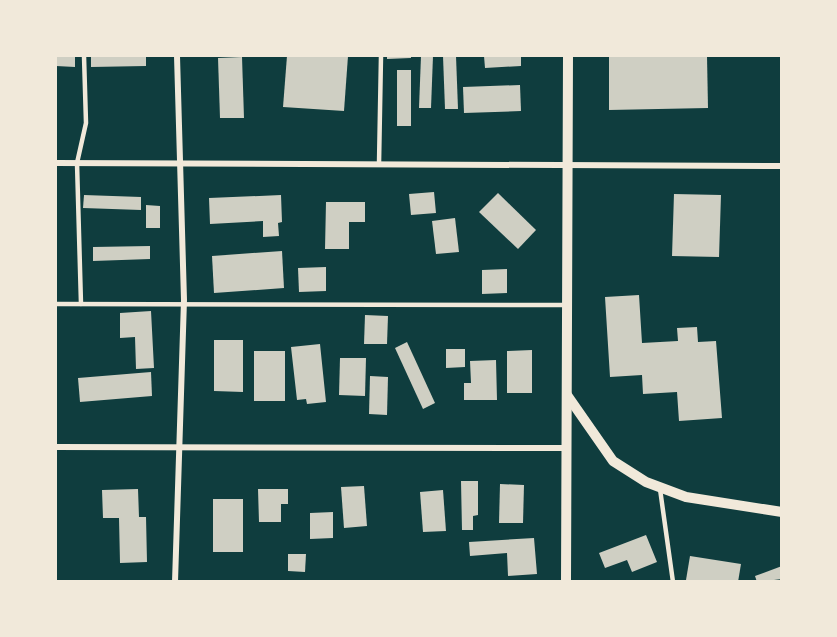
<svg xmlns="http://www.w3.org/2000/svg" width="837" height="637" viewBox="0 0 837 637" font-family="'Archivo Narrow',sans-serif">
	<rect width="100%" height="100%" fill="#0f3d3e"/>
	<g fill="#cfcfc3">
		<path d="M56,56H75V67L56,66Z"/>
		<path d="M91,56H146V66L91,67Z"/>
		<path d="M287,56H348L344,111L283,107Z"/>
		<path d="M387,56H411V58L387,59Z"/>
		<path d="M421,56H433L431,108H419Z"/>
		<path d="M443,56H456L458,109H445Z"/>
		<path d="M484,56H521V66L485,68Z"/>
		<path d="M609,56H707L708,108L609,110Z"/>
		<path d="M242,57L244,118H220L218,58Z"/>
		<rect x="397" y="70" width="14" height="56"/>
		<path d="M520,85L521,111L464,113L463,87Z"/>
		<path d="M434,192L436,213L411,215L409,194Z"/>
		<path d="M498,193L536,230L518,249L479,212Z"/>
		<path d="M674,194L721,195L719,257L672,256Z"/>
		<path d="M84,195L141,197V210L83,208Z"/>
		<path d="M281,195L282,222L278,223L279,236L263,237V221L210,224L209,198Z"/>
		<path d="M326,202H365V222H349V249H325Z"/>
		<path d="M146,205L160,206V228H146Z"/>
		<path d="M455,218L459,252L436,254L432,221Z"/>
		<path d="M150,246V259L93,261V247Z"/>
		<path d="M282,251L284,288L214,293L212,256Z"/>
		<path d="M326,267V291L299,292L298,268Z"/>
		<path d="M507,269V293L482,294V270Z"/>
		<path d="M639,295L642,343L678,341L677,328L697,327L698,342L716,341L722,418L679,421L677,392L643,394L642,375L610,377L605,297Z"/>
		<path d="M151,311L154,368L136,369L135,337L120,338V313Z"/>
		<path d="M365,315L388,316L387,344H364Z"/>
		<path d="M214,340H243V392L214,391Z"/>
		<path d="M407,342L435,403L423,409L395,348Z"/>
		<path d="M320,344L326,402L307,404L306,399L297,400L291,347Z"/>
		<path d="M446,349H465V367L446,368Z"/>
		<path d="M532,350V393H507V351Z"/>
		<rect x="254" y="351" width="31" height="50"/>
		<path d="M340,358H366L365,396L339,395Z"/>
		<path d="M496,360L497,400H464V383H471L470,361Z"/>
		<path d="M151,372L152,396L80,402L78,378Z"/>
		<path d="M370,376L388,377L387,415L369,414Z"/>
		<path d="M461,481H478V515L473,516V530H462Z"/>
		<path d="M500,484L524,485L523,523H499Z"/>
		<path d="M364,486L367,526L344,528L341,487Z"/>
		<path d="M138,489L139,517H146L147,562L120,563L119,518H103L102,490Z"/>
		<path d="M258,489H288V504H281V522H259Z"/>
		<path d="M443,490L446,531L423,532L420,492Z"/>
		<rect x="213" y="499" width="30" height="53"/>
		<path d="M333,512V538L310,539V513Z"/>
		<path d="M646,535L657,562L632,572L627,560L605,568L599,553Z"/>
		<path d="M534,538L537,574L508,576L507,553L470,556L469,542Z"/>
		<path d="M288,554H306L305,572L288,571Z"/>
		<path d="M690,556L741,564L738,582L686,580Z"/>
		<path d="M782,566V579L757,582L755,576Z"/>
	</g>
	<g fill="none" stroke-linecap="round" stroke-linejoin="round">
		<g stroke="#f1e9da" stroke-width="4.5">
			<path d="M379,164L381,56"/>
			<path d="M56,304L566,305"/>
			<path d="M81,304L77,163L86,123L84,56"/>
			<path d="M660,489L673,582"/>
		</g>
		<g stroke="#f1e9da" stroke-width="6">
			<path d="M56,163L782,166"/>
			<path d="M56,447L567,448"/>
			<path d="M175,582L184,300L177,56"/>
		</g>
		<g stroke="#f1e9da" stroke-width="10">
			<path d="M567,395L613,461L646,482L686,497L782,512"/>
			<path d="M566,582L568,56"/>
		</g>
	</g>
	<rect width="837" height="637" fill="none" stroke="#f1e9da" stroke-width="114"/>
</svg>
